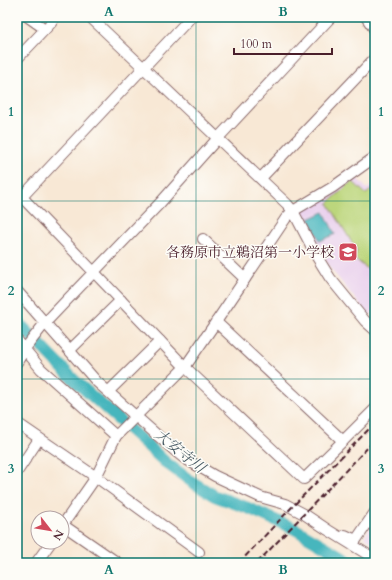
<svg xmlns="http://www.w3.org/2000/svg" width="392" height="580" viewBox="0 0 392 580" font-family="Cardo,'Noto Serif JP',serif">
	<rect width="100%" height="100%" fill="#fdfcf7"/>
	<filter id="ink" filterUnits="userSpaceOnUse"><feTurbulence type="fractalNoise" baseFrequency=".025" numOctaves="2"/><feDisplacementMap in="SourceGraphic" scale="8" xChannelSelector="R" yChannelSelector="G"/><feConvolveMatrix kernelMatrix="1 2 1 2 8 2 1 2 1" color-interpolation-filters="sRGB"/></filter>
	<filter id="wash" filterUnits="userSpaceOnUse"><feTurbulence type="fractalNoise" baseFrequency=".012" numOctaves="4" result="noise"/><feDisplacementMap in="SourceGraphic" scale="16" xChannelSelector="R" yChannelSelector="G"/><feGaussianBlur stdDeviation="0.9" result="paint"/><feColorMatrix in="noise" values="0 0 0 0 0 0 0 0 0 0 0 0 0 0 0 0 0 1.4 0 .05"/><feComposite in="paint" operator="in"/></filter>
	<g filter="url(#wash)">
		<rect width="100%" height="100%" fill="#f8e8d5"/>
		<g fill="#ead1ed">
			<path d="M355,176L367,189L375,183V310L369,316L330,268L299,210Z"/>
			<path d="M375,520V545L364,537Z"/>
		</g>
		<path fill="#bcd67c" stroke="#837a54" d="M352,181L366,194L375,187V268L371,272L354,258L357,251L328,203Z"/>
		<path fill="#47b6bd" stroke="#486a74" d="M324,212L335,234L320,241L309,219Z"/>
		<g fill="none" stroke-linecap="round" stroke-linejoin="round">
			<path stroke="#47b6bd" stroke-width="2" d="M199,555L212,563"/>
			<path stroke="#47b6bd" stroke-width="12" d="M17,321L74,380L149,447L165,462L192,482L215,496L248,508L295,529L353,563"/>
		</g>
	</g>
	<g filter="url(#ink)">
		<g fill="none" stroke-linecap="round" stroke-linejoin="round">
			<g stroke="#876566" stroke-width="12">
				<g id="minor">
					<path d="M28,17L45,29"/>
					<path d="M90,17L287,204L293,211L317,257L330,278L365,321L375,330"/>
					<path d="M366,17L375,30"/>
					<path d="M17,59L51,23L55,17"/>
					<path d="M261,178L375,58"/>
					<path d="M17,192L185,367L304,479L343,441"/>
					<path d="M22,197L191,17"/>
					<path d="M203,239L245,279"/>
					<path d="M17,291L97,382L174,450L184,458L215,476L260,497L285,504L304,514L328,530L375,559"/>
					<path d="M216,322L343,441L375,409"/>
					<path d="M17,340L41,369L116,436"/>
					<path d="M72,348L121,300"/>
					<path d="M17,362L27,346L45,323L65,302L161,202L218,138L331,17"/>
					<path d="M111,389L160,341"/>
					<path d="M17,423L96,477L199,552"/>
					<path d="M17,472L39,439"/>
					<path d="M63,525L118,563"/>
					<path d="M62,526L96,477L116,436L185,367L216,322L286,218L293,211L333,187L375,157"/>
					<path d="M345,535L356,540L375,512"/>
					<path d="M36,563L51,542"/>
				</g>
			</g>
			<use href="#minor" stroke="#fff" stroke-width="10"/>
			<g stroke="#4a1f2b" stroke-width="2" stroke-dasharray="6 3" stroke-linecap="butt">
				<path d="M239,563L292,507L375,423"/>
				<path d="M257,563L375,440"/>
			</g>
		</g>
	</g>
	<path fill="none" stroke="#0f766e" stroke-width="1" stroke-opacity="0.55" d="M196,17V563M17,201H375M17,379H375"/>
	<defs>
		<g id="school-square" transform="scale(1)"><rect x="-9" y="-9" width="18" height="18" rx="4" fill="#d1495b" stroke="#fdfcf7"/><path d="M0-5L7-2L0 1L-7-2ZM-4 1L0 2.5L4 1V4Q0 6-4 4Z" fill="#fff"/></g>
	</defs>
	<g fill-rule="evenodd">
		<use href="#school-square" x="348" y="252"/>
	</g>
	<g text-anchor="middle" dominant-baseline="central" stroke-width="3" stroke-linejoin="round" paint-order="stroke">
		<g font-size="14" fill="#4a1f2b" stroke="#fdfcf7" text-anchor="end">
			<text x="334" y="252">各務原市立鵜沼第一小学校</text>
		</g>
		<g font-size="15" font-style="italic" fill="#495b65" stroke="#fdfcf7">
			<text transform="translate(180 451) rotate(39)">大安寺川</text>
		</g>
	</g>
	<rect width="392" height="580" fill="none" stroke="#fdfcf7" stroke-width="44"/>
	<g transform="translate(50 530) rotate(121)"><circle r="19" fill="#fdfcf7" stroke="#b5a4a5"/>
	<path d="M0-3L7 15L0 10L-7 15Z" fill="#d1495b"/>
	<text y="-6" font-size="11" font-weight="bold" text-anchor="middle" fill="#4a1f2b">N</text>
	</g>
	<path d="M234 48v6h98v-6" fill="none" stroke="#4a1f2b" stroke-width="2"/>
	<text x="240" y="48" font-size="12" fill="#4a1f2b" stroke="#fdfcf7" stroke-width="3" paint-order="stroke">100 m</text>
	<rect x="22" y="22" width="348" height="536" fill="none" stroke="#0f766e" stroke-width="1.5"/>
	<g font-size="13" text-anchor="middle" font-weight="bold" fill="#0f766e">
		<text x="109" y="16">A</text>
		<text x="283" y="16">B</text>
		<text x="11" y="116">1</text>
		<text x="381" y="116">1</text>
		<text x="11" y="295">2</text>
		<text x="381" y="295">2</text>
		<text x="11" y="473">3</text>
		<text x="381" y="473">3</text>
		<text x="109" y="574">A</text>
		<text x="283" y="574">B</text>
	</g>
</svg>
